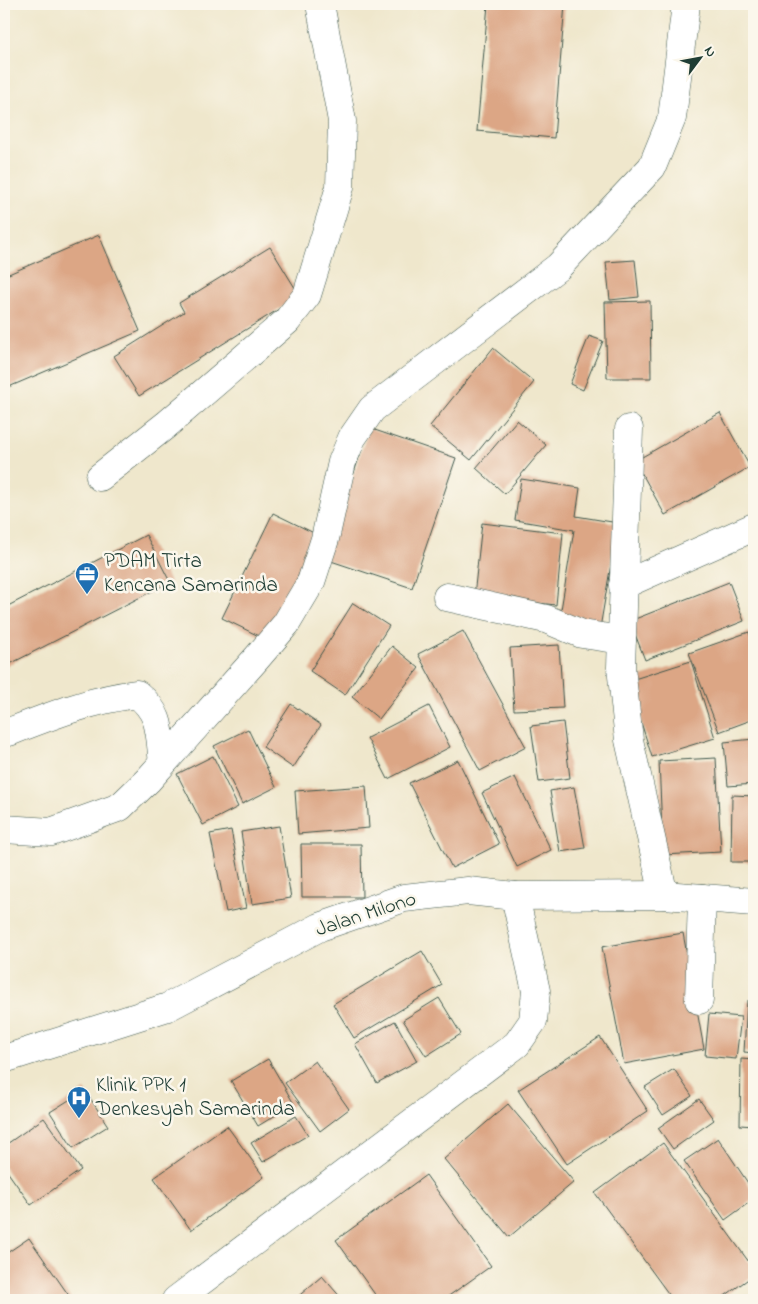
<svg xmlns="http://www.w3.org/2000/svg" width="758" height="1304" viewBox="0 0 758 1304" font-family="'Indie Flower',sans-serif">
	<rect width="100%" height="100%" fill="#fbf7ec"/>
	<filter id="ink" filterUnits="userSpaceOnUse"><feTurbulence type="fractalNoise" baseFrequency=".02" numOctaves="2"/><feDisplacementMap in="SourceGraphic" scale="10" xChannelSelector="R" yChannelSelector="G"/><feConvolveMatrix kernelMatrix="1 2 1 2 8 2 1 2 1" color-interpolation-filters="sRGB"/></filter>
	<filter id="wash" filterUnits="userSpaceOnUse"><feTurbulence type="fractalNoise" baseFrequency=".0096" numOctaves="4" result="noise"/><feDisplacementMap in="SourceGraphic" scale="20" xChannelSelector="R" yChannelSelector="G"/><feGaussianBlur stdDeviation="1.12" result="paint"/><feColorMatrix in="noise" values="0 0 0 0 0 0 0 0 0 0 0 0 0 0 0 0 0 1.4 0 .05"/><feComposite in="paint" operator="in"/></filter>
	<g filter="url(#wash)">
		<rect width="100%" height="100%" fill="#efe7cc"/>
		<g id="blocks">
			<g fill="#dca685">
				<path d="M488,4H565L554,138L477,131Z"/>
				<path d="M99,235L140,331L4,389V276Z"/>
				<path d="M270,247L300,296L139,396L114,356L184,312L179,303Z"/>
				<path d="M635,260L639,297L610,300L606,262Z"/>
				<path d="M650,301L651,378H607L605,302Z"/>
				<path d="M589,336L603,341L583,390L570,384Z"/>
				<path d="M493,348L534,382L471,460L430,426Z"/>
				<path d="M720,413L750,467L665,515L635,461Z"/>
				<path d="M517,420L546,445L505,494L476,468Z"/>
				<path d="M369,428L456,458L412,588L325,559Z"/>
				<path d="M521,479L580,488L576,516L618,523L600,628L559,622L574,530L515,520Z"/>
				<path d="M273,513L318,535L267,640L222,618Z"/>
				<path d="M482,523L563,533L556,605L474,596Z"/>
				<path d="M146,535L170,582L4,667V608Z"/>
				<path d="M729,582L744,621L645,660L630,621Z"/>
				<path d="M754,598V611L750,599Z"/>
				<path d="M353,603L389,626L345,695L310,671Z"/>
				<path d="M463,631L526,747L480,771L418,654Z"/>
				<path d="M749,632L754,647V719L719,732L689,653Z"/>
				<path d="M559,645L563,708L514,710L510,648Z"/>
				<path d="M392,646L419,668L379,719L352,697Z"/>
				<path d="M691,661L715,738L652,757L628,681Z"/>
				<path d="M291,704L321,725L293,768L263,747Z"/>
				<path d="M429,706L450,747L388,779L367,738Z"/>
				<path d="M563,722L570,778L539,782L531,726Z"/>
				<path d="M248,729L276,787L242,804L214,746Z"/>
				<path d="M754,739V784L728,786L724,742Z"/>
				<path d="M213,756L238,807L203,825L177,774Z"/>
				<path d="M716,758L721,852L663,855L659,761Z"/>
				<path d="M458,760L499,844L452,868L409,783Z"/>
				<path d="M515,777L551,850L517,867L482,793Z"/>
				<path d="M366,786L369,828L298,834L295,791Z"/>
				<path d="M574,787L585,848L560,852L550,791Z"/>
				<path d="M732,795L754,796V862H731Z"/>
				<path d="M279,826L291,898L252,904L241,832Z"/>
				<path d="M231,830L246,908L226,912L210,834Z"/>
				<path d="M301,844H361L362,897H302Z"/>
				<path d="M683,933L704,1049L624,1064L602,947Z"/>
				<path d="M422,951L442,985L354,1038L333,1004Z"/>
				<path d="M439,998L461,1034L426,1056L403,1020Z"/>
				<path d="M747,1001H754V1053L744,1052Z"/>
				<path d="M709,1014L741,1017L736,1059L705,1056Z"/>
				<path d="M395,1021L417,1061L377,1083L355,1044Z"/>
				<path d="M600,1037L648,1111L567,1164L518,1090Z"/>
				<path d="M268,1059L294,1104L258,1126L231,1081Z"/>
				<path d="M741,1059L754,1060V1126L740,1125Z"/>
				<path d="M315,1061L349,1109L320,1131L285,1083Z"/>
				<path d="M674,1069L692,1096L663,1115L645,1087Z"/>
				<path d="M85,1090L108,1126L73,1148L50,1112Z"/>
				<path d="M699,1099L714,1120L673,1149L658,1128Z"/>
				<path d="M508,1104L574,1182L509,1237L444,1159Z"/>
				<path d="M296,1116L308,1135L263,1162L251,1143Z"/>
				<path d="M44,1118L81,1170L31,1205L4,1167V1146Z"/>
				<path d="M227,1126L264,1177L191,1230L154,1178Z"/>
				<path d="M718,1138L754,1192V1199L725,1220L684,1161Z"/>
				<path d="M663,1143L754,1269V1275L719,1300H673L595,1193Z"/>
				<path d="M426,1175L491,1266L443,1300H379L336,1240Z"/>
				<path d="M29,1238L72,1300H4V1255Z"/>
				<path d="M322,1276L343,1300H294Z"/>
			</g>
		</g>
	</g>
	<g filter="url(#ink)">
		<use href="#blocks" fill-opacity="0" stroke="#3e564b" stroke-width="1"/>
		<g fill="none" stroke-linecap="round" stroke-linejoin="round">
			<g stroke="#3e564b" stroke-width="29">
				<g id="minor">
					<path d="M629,429L621,667L629,740L664,895"/>
					<path d="M100,477L166,425L287,321L307,295L340,187L342,121L320,4"/>
					<path d="M623,585L754,527"/>
					<path d="M447,597L546,619L582,634L622,640"/>
					<path d="M9,732C50,716 93,699 137,694C162,714 159,732 163,763"/>
					<path d="M4,829L51,832L120,807L148,780L256,659L286,624L311,582L325,539L342,462L352,438L372,409L558,267L652,167L672,118L686,4"/>
					<path d="M699,1000L702,898"/>
					<path d="M4,1059L168,1007L320,927L404,898L468,891L515,896L664,895L754,902"/>
					<path d="M176,1300L517,1044L533,1021L536,991L515,896"/>
				</g>
			</g>
			<use href="#minor" stroke="#fff" stroke-width="28"/>
		</g>
	</g>
	<defs>
		<g id="office-pin" transform="scale(1.25)"><path d="M0 17L-7.5 6A9.5 9.5 0 1 1 7.5 6Z" fill="#1f6fb2" stroke="#fbf7ec"/><path d="M-6-3h4V-5.5h4V-3h4V5H-6ZM-1-4.5V-3h2v-1.5ZM-6 0V1H6V0Z" fill="#fff"/></g>
		<g id="hospital-pin" transform="scale(1.25)"><path d="M0 17L-7.5 6A9.5 9.5 0 1 1 7.5 6Z" fill="#1f6fb2" stroke="#fbf7ec"/><path d="M-5-5h3v3.5h4V-5h3V5h-3V1.5h-4V5h-3Z" fill="#fff"/></g>
	</defs>
	<g fill-rule="evenodd">
		<use href="#office-pin" x="87" y="574"/>
		<use href="#hospital-pin" x="79" y="1098"/>
	</g>
	<g text-anchor="middle" dominant-baseline="central" stroke-width="5" stroke-linejoin="round" paint-order="stroke">
		<g font-size="21" fill="#1f3d34" stroke="#fbf7ec" text-anchor="start">
			<text x="104" y="562">PDAM Tirta<tspan x="104" dy="24">Kencana Samarinda</tspan></text>
			<text x="96" y="1086">Klinik PPK 1<tspan x="96" dy="24">Denkesyah Samarinda</tspan></text>
		</g>
		<g font-size="21" fill="#1f3d34" stroke="#fbf7ec">
			<text transform="translate(366 915) rotate(-18)">Jalan Milono</text>
		</g>
	</g>
	<rect width="758" height="1304" fill="none" stroke="#fbf7ec" stroke-width="20"/>
	<g transform="translate(700 58) rotate(58)" stroke="#fbf7ec" stroke-width="4" paint-order="stroke">
	<path d="M0-4L9 19L0 12L-9 19Z" fill="#1f3d34"/>
	<text y="-8" font-size="14" font-weight="bold" text-anchor="middle" fill="#1f3d34">N</text>
	</g>
</svg>
